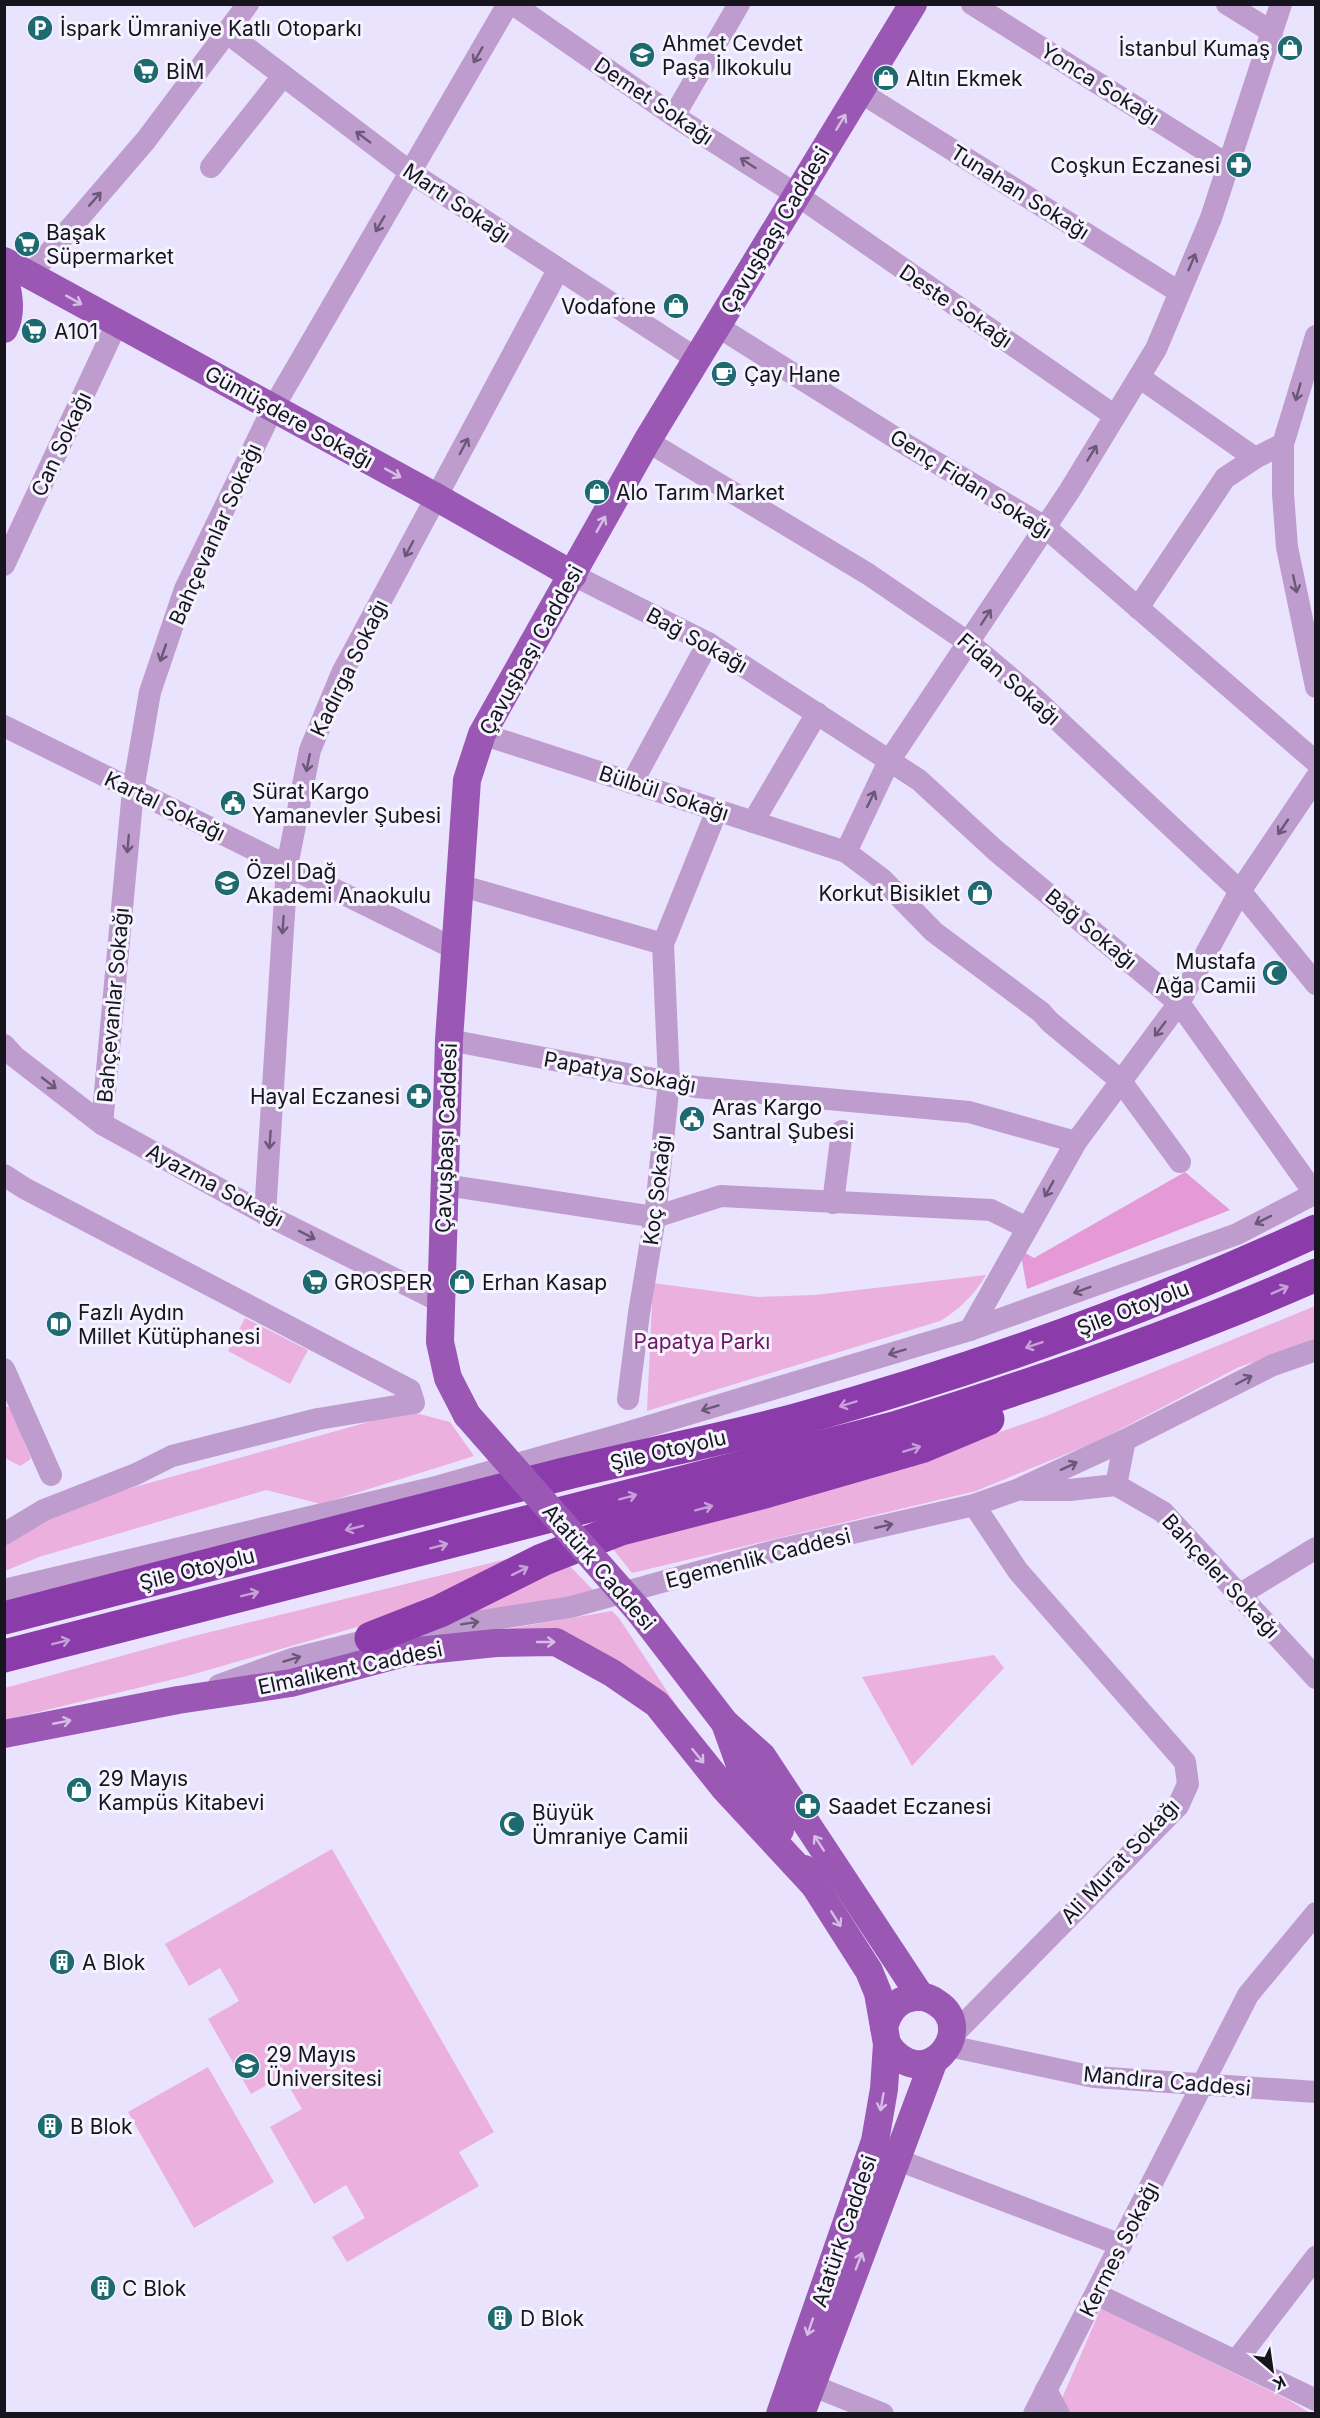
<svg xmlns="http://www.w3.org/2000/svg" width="1320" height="2418" viewBox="0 0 1320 2418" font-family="Inter,sans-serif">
	<rect width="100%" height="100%" fill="#e9e3fe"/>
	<g fill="#ebb0de">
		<path d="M986,1275C974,1295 960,1309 940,1321L647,1411L653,1283L758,1297L815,1295Z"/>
		<path d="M1315,1306V1342L1239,1367L1098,1441L976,1491L632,1573L609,1544L885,1472L1046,1416Z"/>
		<path d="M245,1318L308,1350L290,1384L228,1351Z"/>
		<path d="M4,1406L11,1408L31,1459L20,1466L5,1458Z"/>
		<path d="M408,1411L450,1422L474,1456L321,1504L266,1490L39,1557L5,1571L4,1540L59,1508Z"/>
		<path d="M543,1550L437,1604L187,1676L5,1720V1688L190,1637Z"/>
		<path d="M566,1562L595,1592L453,1616Z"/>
		<path d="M612,1611L619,1618L684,1717L500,1630Z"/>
		<path d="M994,1655L1004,1668L912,1766L862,1677Z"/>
		<path d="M332,1849L494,2132L459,2152L479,2186L347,2262L332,2237L365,2218L346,2185L314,2204L270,2127L302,2109L283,2076L251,2094L208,2019L239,2001L220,1968L189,1986L165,1944Z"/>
		<path d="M208,2067L274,2182L194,2228L128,2112Z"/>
		<path d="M1101,2308L1289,2400L1310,2413L1067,2414L1060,2403Z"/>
	</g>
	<path fill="#e599d6" d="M1185,1172L1230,1210L1027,1289L1020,1250L1034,1258Z"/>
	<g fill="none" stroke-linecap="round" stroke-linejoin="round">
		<g stroke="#bf9cce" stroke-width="22">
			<path d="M513,4L674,116L797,195L1115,416"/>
			<path d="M972,4L1228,165"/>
			<path d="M1227,4L1272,32"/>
			<path d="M226,32L410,172L697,359"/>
			<path d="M860,92L1179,292"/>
			<path d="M674,116L739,4"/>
			<path d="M211,167L283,76"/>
			<path d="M30,275L146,140L248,4"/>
			<path d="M717,326L910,447L1045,527L1316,762"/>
			<path d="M1316,336L1283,444V494L1287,547L1316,687"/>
			<path d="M1139,377L1255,458"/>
			<path d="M647,441L868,574L969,643L1032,696L1240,891L1316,984"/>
			<path d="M4,565L117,323"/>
			<path d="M573,575L708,643L919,780L995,850L1179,1003L1315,1194"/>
			<path d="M1138,608L1225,478L1255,458L1283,444"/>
			<path d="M4,726L455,949"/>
			<path d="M482,734L846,852L882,879L934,932L1041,1012L1050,1022L1120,1080L1180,1162"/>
			<path d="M632,783L708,643"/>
			<path d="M753,822L817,713"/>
			<path d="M846,852L889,761L1070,490L1156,349L1211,218L1281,4"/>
			<path d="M459,885L663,944L717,810"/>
			<path d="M449,1040L696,1087L969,1112L1076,1142"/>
			<path d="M4,1045L15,1057L102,1124L265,1214L441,1302"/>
			<path d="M102,1124L133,790L150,692L185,589L273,408L508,4"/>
			<path d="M4,1175L24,1188L410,1390L414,1403L318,1419L172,1456L136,1474L44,1510L4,1534"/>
			<path d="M445,1185L655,1217L721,1196L991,1210L1027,1228"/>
			<path d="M833,1203L842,1131"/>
			<path d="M265,1214L287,866L310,750L342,673L558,270"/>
			<path d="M970,1330L1076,1142L1179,1003L1240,891L1316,778"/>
			<path d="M4,1369L51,1475"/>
			<path d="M628,1399L639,1313L655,1217L669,1082L663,944"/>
			<path d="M1116,1485L1163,1512L1316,1678"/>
			<path d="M1116,1485L1125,1440"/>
			<path d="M1025,1490H1069L1116,1485"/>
			<path d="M4,1590L432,1488L619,1435L970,1330L1237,1234L1316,1193"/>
			<path d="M1239,1595L1316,1548"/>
			<path d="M418,1631L571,1607L774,1551L974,1505L1017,1490L1125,1440L1273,1365L1316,1350"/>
			<path d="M219,1685L292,1659L385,1636"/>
			<path d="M952,2036L1178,1806L1188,1784L1185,1762L1018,1571L974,1505"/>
			<path d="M949,2046L1094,2077L1316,2092"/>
			<path d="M898,2160L1121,2245"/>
			<path d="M1096,2294L1316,2400"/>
			<path d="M1236,2361L1316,2257"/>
			<path d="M811,2385L883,2414"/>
			<path d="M1046,2390L1059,2414"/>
			<path d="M1034,2414L1248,1995L1316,1913"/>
		</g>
		<g stroke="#9a58b4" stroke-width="28">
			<path d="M4,261L436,497L573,575"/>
			<path d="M4,274C8,293 13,311 4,329"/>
			<path d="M467,1415L448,1378L440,1342L449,1040L467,780L482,734L647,441L913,4"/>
			<path d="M639,1611L725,1723L762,1756L921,1997"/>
			<path d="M725,1723L741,1768L780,1830"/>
			<path d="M4,1734L178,1700L291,1683L408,1652L496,1643L556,1642L612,1673L657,1704L725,1789L815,1886"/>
			<path d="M884,2027C888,2013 895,2001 910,1998C920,1995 929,1997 937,2003C979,2030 924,2098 887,2044"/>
			<path d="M780,2414L875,2141L884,2089L887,2044L878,1993L869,1971L804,1869"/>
			<path d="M801,2414L934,2060"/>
		</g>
		<g stroke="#8c3caa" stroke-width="33">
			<path d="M4,1618C191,1570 377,1521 564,1474C642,1455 721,1440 799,1419C976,1370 1149,1308 1316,1231"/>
			<path d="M371,1638L440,1611L542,1560L621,1529L765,1492L921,1447L988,1419"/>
			<path d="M4,1656L894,1428C1037,1384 1179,1335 1316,1275"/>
		</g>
		<path stroke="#9a58b4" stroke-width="28" d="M467,1415L639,1611"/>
	</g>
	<defs><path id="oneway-shaft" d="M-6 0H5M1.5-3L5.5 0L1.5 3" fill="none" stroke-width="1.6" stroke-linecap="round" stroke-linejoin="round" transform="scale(1.5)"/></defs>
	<g stroke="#6a5876">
		<use href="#oneway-shaft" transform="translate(478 55) rotate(120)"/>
		<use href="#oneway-shaft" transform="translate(363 137) rotate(-143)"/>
		<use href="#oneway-shaft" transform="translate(748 163) rotate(-147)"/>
		<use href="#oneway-shaft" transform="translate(95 199) rotate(-49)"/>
		<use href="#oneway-shaft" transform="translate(380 224) rotate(120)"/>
		<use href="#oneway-shaft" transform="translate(1192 262) rotate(-67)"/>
		<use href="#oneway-shaft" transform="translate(1298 392) rotate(106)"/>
		<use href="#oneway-shaft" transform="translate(464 446) rotate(-62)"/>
		<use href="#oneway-shaft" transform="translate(1092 453) rotate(-59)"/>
		<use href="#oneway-shaft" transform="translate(409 549) rotate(118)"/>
		<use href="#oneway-shaft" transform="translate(1295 584) rotate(78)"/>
		<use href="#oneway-shaft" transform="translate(986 617) rotate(-57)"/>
		<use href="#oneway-shaft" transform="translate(163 653) rotate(109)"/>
		<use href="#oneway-shaft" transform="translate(308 763) rotate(101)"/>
		<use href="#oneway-shaft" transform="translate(871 799) rotate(-64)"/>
		<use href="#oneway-shaft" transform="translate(1283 827) rotate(124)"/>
		<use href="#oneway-shaft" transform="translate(128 844) rotate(95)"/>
		<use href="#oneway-shaft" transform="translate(283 925) rotate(94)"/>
		<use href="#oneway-shaft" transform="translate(1160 1029) rotate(127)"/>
		<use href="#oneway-shaft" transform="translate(49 1083) rotate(38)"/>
		<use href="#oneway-shaft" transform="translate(270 1140) rotate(94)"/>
		<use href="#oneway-shaft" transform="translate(1049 1189) rotate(119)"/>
		<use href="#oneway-shaft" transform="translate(1263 1220) rotate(153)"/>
		<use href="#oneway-shaft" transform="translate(307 1235) rotate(27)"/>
		<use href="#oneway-shaft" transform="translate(1082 1290) rotate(160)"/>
		<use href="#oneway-shaft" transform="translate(897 1352) rotate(163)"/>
		<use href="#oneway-shaft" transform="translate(1244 1380) rotate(-28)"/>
		<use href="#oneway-shaft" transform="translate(710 1408) rotate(163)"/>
		<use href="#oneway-shaft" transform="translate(1069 1466) rotate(-25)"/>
		<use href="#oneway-shaft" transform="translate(884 1526) rotate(-13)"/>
		<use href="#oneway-shaft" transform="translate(470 1623) rotate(-9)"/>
		<use href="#oneway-shaft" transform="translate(292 1659) rotate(-17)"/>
	</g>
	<g stroke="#d5bde4">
		<use href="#oneway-shaft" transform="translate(841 122) rotate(-59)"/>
		<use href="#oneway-shaft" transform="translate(74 300) rotate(29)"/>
		<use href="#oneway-shaft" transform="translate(393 473) rotate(29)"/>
		<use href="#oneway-shaft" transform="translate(601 524) rotate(-61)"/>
		<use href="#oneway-shaft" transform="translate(546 1642)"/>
		<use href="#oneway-shaft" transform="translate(62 1722) rotate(-11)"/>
		<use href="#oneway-shaft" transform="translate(698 1756) rotate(51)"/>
		<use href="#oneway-shaft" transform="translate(819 1843) rotate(-123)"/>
		<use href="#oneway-shaft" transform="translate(836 1919) rotate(58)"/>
		<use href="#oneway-shaft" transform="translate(882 2102) rotate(100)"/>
		<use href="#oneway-shaft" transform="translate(859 2261) rotate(-69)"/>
		<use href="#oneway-shaft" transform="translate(810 2327) rotate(109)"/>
	</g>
	<g stroke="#c6a1d8">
		<use href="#oneway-shaft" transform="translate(1280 1290) rotate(-24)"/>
		<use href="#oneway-shaft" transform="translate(1034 1345) rotate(161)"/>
		<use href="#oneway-shaft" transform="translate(848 1404) rotate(163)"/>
		<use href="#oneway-shaft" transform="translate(912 1449) rotate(-17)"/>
		<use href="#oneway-shaft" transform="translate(628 1497) rotate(-15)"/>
		<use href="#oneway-shaft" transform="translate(704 1508) rotate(-15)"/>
		<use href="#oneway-shaft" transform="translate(354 1528) rotate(166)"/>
		<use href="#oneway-shaft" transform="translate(439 1546) rotate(-15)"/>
		<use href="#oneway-shaft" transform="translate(520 1571) rotate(-27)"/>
		<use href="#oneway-shaft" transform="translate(250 1594) rotate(-14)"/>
		<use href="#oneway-shaft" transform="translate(61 1642) rotate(-14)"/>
	</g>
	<defs>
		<g id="parking-disc" transform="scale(1.35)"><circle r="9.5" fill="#1e6a71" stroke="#f5f3fe"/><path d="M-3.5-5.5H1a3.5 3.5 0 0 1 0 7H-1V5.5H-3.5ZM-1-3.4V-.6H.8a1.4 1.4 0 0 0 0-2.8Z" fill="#fff"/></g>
		<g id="shop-disc" transform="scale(1.35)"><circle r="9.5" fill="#1e6a71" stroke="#f5f3fe"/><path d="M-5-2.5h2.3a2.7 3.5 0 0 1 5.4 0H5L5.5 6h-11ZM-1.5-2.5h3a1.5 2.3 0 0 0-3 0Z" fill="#fff"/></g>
		<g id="school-disc" transform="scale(1.35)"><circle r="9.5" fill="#1e6a71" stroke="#f5f3fe"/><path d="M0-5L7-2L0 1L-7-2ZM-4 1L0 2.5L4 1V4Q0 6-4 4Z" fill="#fff"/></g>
		<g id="supermarket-disc" transform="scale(1.35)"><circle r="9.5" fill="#1e6a71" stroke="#f5f3fe"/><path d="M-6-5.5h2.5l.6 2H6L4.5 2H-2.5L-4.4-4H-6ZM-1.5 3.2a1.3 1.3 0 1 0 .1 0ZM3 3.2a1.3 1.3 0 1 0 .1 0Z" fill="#fff"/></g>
		<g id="pharmacy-disc" transform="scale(1.35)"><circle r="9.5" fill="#1e6a71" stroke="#f5f3fe"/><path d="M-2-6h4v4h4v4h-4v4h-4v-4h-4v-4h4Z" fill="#fff"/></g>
		<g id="cafe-disc" transform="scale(1.35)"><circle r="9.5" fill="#1e6a71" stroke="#f5f3fe"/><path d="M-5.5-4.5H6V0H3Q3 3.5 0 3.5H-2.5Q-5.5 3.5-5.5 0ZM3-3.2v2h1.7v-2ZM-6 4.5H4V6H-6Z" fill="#fff"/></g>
		<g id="civic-disc" transform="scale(1.35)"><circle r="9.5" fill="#1e6a71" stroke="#f5f3fe"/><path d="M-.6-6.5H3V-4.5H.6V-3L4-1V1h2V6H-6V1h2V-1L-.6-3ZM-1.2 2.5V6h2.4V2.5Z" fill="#fff"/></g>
		<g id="mosque-disc" transform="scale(1.35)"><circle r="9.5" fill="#1e6a71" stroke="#f5f3fe"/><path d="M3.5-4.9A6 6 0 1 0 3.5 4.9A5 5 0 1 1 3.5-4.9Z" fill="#fff"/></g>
		<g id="library-disc" transform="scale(1.35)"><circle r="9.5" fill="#1e6a71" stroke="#f5f3fe"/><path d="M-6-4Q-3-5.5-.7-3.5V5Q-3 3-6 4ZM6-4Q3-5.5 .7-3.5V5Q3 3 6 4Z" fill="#fff"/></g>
		<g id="building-disc" transform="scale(1.35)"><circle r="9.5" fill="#1e6a71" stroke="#f5f3fe"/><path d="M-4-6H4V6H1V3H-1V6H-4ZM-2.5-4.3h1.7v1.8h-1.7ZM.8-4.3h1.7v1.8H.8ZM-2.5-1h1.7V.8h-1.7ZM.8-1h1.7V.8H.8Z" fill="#fff"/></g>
		<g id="university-disc" transform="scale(1.35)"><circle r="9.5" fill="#1e6a71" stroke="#f5f3fe"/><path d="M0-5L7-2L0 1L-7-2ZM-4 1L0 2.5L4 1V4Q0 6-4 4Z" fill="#fff"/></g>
	</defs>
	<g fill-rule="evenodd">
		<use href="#parking-disc" x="40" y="28"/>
		<use href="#shop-disc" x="1290" y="48"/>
		<use href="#school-disc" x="642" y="55"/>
		<use href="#supermarket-disc" x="146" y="71"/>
		<use href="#shop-disc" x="886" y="78"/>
		<use href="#pharmacy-disc" x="1239" y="165"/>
		<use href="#supermarket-disc" x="27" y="244"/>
		<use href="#shop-disc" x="676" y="306"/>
		<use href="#supermarket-disc" x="34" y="331"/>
		<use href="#cafe-disc" x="724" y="374"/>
		<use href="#shop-disc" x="597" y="492"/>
		<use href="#civic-disc" x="233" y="803"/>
		<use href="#school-disc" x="227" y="883"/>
		<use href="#shop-disc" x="980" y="893"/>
		<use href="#mosque-disc" x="1275" y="973"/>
		<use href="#pharmacy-disc" x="419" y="1096"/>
		<use href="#civic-disc" x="692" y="1119"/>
		<use href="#supermarket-disc" x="315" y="1282"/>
		<use href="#shop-disc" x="462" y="1282"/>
		<use href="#library-disc" x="59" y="1324"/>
		<use href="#shop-disc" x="79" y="1790"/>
		<use href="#pharmacy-disc" x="808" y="1806"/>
		<use href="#mosque-disc" x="512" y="1824"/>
		<use href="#building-disc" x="62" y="1962"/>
		<use href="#university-disc" x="247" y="2066"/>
		<use href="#building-disc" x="50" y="2126"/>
		<use href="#building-disc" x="103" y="2288"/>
		<use href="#building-disc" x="500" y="2318"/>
	</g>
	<g text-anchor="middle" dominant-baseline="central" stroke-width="6" stroke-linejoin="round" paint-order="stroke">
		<g font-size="21" fill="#16141d" stroke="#f5f3fe" text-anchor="start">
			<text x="60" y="28">İspark Ümraniye Katlı Otoparkı</text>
			<text x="662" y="43">Ahmet Cevdet<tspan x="662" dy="24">Paşa İlkokulu</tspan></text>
			<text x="1270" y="48" text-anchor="end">İstanbul Kumaş</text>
			<text x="166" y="71">BİM</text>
			<text x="906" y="78">Altın Ekmek</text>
			<text x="1220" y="165" text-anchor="end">Coşkun Eczanesi</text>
			<text x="46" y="232">Başak<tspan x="46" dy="24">Süpermarket</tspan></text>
			<text x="656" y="306" text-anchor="end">Vodafone</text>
			<text x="54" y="331">A101</text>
			<text x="744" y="374">Çay Hane</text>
			<text x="616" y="492">Alo Tarım Market</text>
			<text x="252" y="791">Sürat Kargo<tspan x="252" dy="24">Yamanevler Şubesi</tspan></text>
			<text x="246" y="871">Özel Dağ<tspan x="246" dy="24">Akademi Anaokulu</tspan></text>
			<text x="960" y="893" text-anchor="end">Korkut Bisiklet</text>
			<text x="1256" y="961" text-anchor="end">Mustafa<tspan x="1256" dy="24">Ağa Camii</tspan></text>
			<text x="400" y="1096" text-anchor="end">Hayal Eczanesi</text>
			<text x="712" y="1107">Aras Kargo<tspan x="712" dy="24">Santral Şubesi</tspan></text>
			<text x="334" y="1282">GROSPER</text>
			<text x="482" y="1282">Erhan Kasap</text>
			<text x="78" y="1312">Fazlı Aydın<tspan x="78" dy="24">Millet Kütüphanesi</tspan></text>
			<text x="98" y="1778">29 Mayıs<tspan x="98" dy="24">Kampüs Kitabevi</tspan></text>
			<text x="828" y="1806">Saadet Eczanesi</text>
			<text x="532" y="1812">Büyük<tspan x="532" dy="24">Ümraniye Camii</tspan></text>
			<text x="82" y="1962">A Blok</text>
			<text x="266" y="2054">29 Mayıs<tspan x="266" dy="24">Üniversitesi</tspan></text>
			<text x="70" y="2126">B Blok</text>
			<text x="122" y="2288">C Blok</text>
			<text x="520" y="2318">D Blok</text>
		</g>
		<g font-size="21" fill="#16141d" stroke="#f5f3fe">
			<text transform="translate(1100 84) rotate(32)">Yonca Sokağı</text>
			<text transform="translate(654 101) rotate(34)">Demet Sokağı</text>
			<text transform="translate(1020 192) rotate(32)">Tunahan Sokağı</text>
			<text transform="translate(457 203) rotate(34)">Martı Sokağı</text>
			<text transform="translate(775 230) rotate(-59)">Çavuşbaşı Caddesi</text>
			<text transform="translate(956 306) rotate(34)">Deste Sokağı</text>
			<text transform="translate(289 417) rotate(29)">Gümüşdere Sokağı</text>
			<text transform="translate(61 444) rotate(-65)">Can Sokağı</text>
			<text transform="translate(971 484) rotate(32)">Genç Fidan Sokağı</text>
			<text transform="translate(215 534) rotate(-66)">Bahçevanlar Sokağı</text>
			<text transform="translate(697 640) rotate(29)">Bağ Sokağı</text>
			<text transform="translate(531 650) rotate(-61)">Çavuşbaşı Caddesi</text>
			<text transform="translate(349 668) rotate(-64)">Kadırga Sokağı</text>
			<text transform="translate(1009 679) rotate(41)">Fidan Sokağı</text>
			<text transform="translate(664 793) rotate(18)">Bülbül Sokağı</text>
			<text transform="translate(165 806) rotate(26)">Kartal Sokağı</text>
			<text transform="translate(1091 929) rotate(40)">Bağ Sokağı</text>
			<text transform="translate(113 1005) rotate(-85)">Bahçevanlar Sokağı</text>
			<text transform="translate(620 1072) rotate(10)">Papatya Sokağı</text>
			<text transform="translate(446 1138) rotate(-88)">Çavuşbaşı Caddesi</text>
			<text transform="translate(215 1185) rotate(28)">Ayazma Sokağı</text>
			<text transform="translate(657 1190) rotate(-83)">Koç Sokağı</text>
			<text transform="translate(1133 1308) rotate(-21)">Şile Otoyolu</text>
			<text transform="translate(668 1450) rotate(-13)">Şile Otoyolu</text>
			<text transform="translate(758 1558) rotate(-14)">Egemenlik Caddesi</text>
			<text transform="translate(599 1567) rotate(49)">Atatürk Caddesi</text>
			<text transform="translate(197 1569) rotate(-14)">Şile Otoyolu</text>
			<text transform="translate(1221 1576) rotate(47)">Bahçeler Sokağı</text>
			<text transform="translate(350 1668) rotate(-12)">Elmalıkent Caddesi</text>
			<text transform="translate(1120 1861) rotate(-47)">Ali Murat Sokağı</text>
			<text transform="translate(1167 2081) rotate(5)">Mandıra Caddesi</text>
			<text transform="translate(844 2231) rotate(-71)">Atatürk Caddesi</text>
			<text transform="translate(1119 2249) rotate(-63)">Kermes Sokağı</text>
		</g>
		<g font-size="21" fill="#6f1764" stroke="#f5f3fe">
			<text x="702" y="1341">Papatya Parkı</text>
		</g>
	</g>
	<rect width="1320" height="2418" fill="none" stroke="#16141d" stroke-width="12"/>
	<g transform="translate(1272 2370) rotate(151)" stroke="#f5f3fe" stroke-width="4.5" paint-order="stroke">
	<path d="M0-4.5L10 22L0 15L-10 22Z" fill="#16141d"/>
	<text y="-9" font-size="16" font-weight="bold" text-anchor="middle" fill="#16141d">K</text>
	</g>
</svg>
